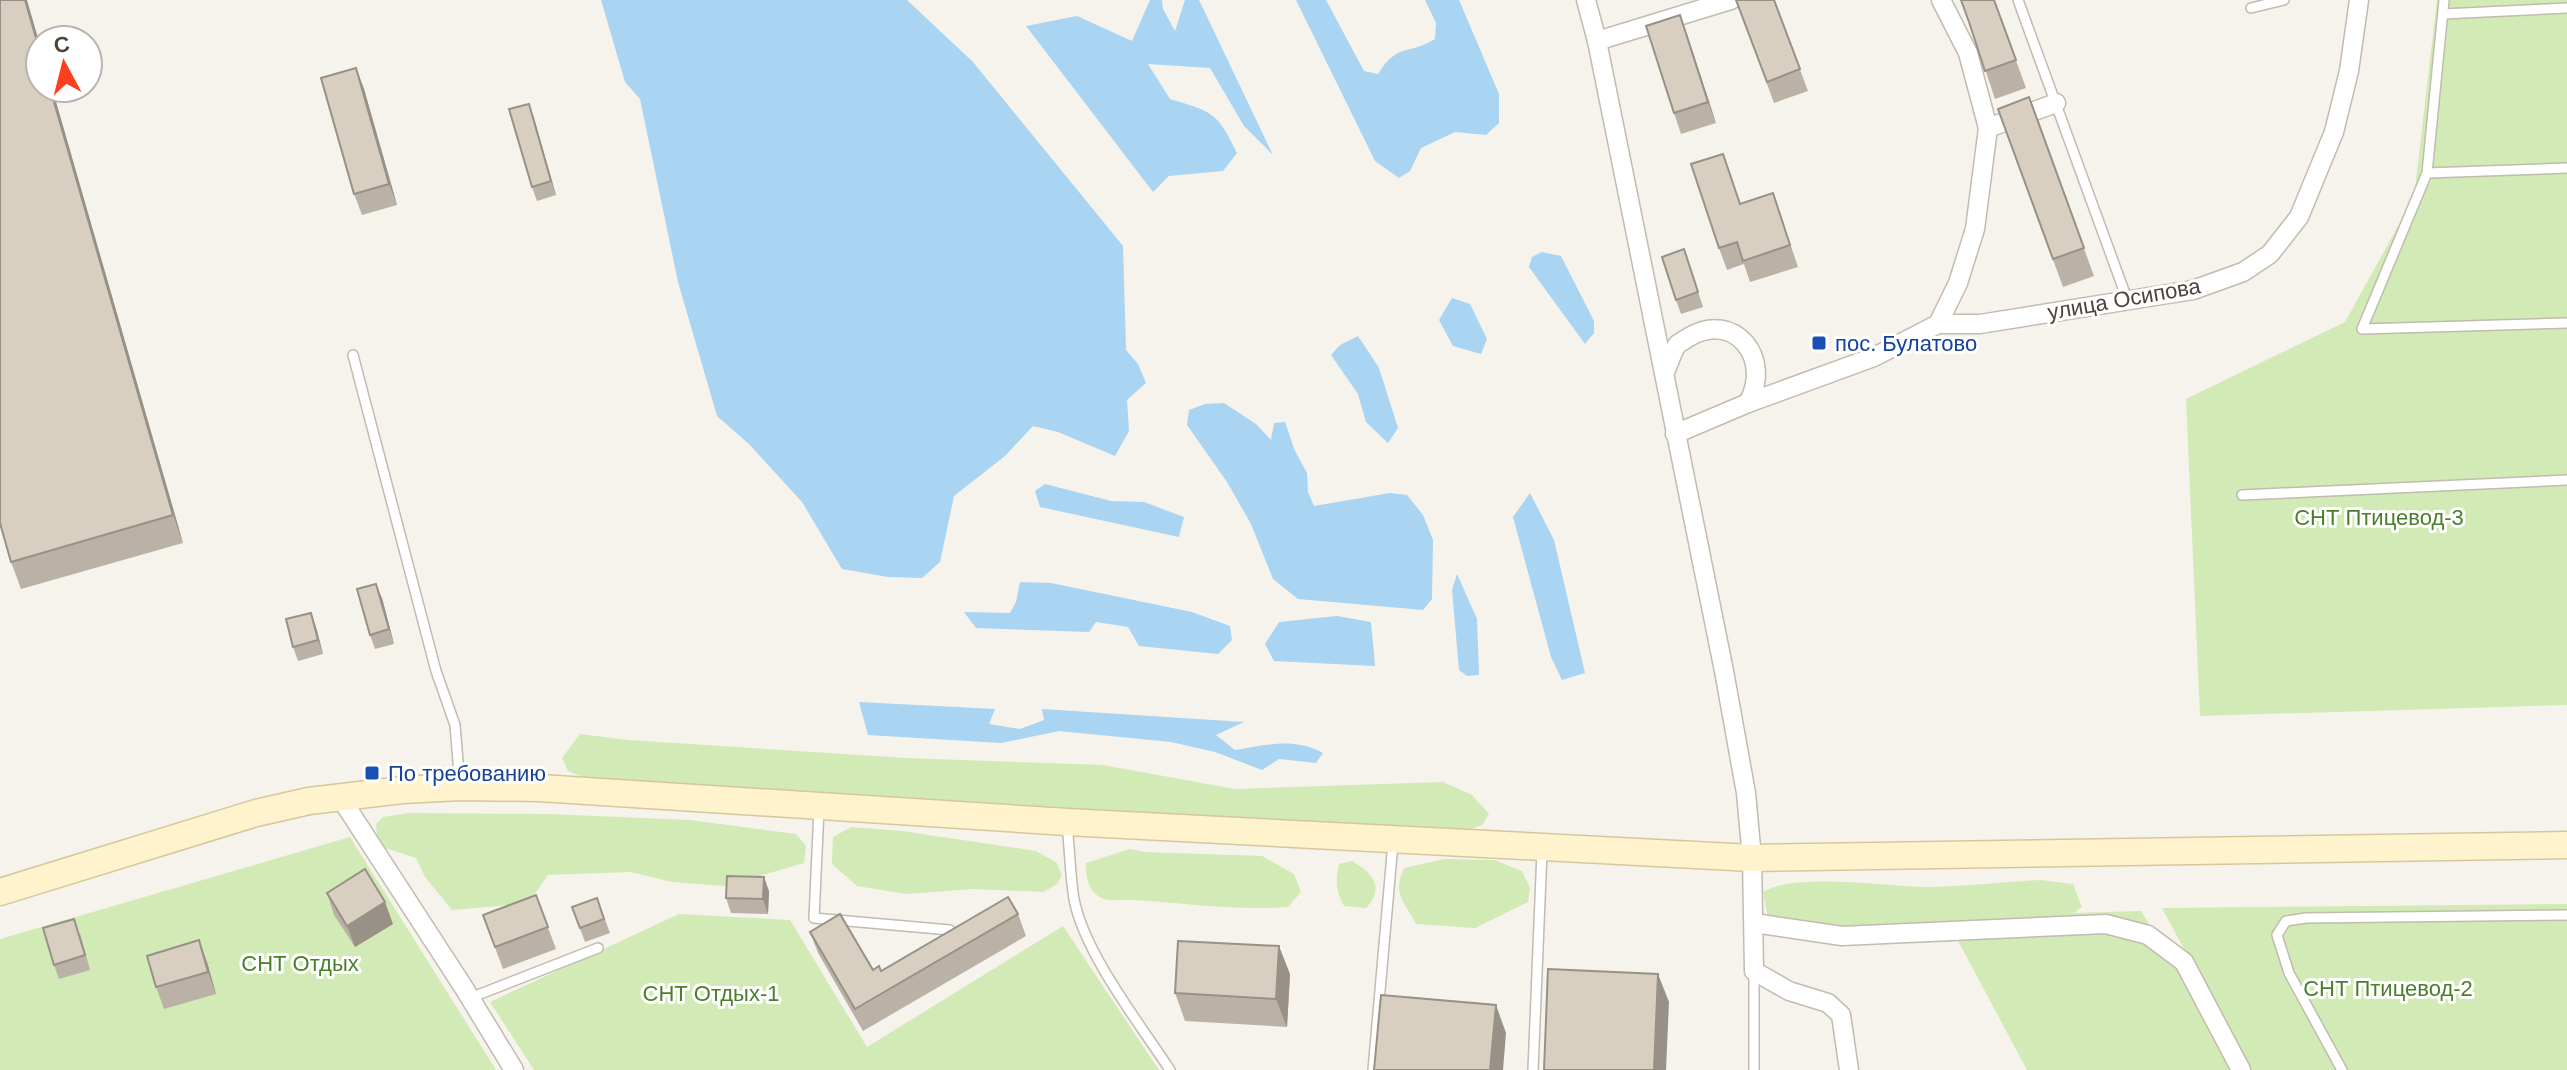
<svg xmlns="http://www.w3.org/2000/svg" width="2567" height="1070" viewBox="0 0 2567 1070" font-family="Helvetica,sans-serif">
	<rect width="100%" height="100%" fill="#f6f3ec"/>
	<g fill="#d2eab5">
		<path d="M2437,0H2567V705L2200,716L2186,399L2345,322L2414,197Z"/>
		<path d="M580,734L628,740L906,758L1103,765L1235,789L1443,782L1472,795L1489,814L1482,825L1459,834L593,781L568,771L562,758Z"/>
		<path d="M410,813L548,814L690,820L796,834L806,846L804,863L725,886L672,882L630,872L548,875L534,895L510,905L452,910L425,877L416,858L382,847L377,837L376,824L383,817Z"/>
		<path d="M851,827L902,831L1036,851L1056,862L1062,875L1057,884L1044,892L973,889L906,894L857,886L832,864L833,837Z"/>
		<path d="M350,837L496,1070H0V939Z"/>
		<path d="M1130,849L1145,852L1262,856L1294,874L1301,892L1288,907C1236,911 1185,903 1134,900C1122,899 1108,903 1098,896C1087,888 1086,875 1086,863Z"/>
		<path d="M1445,859L1494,860L1522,871L1530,888L1528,902L1475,928L1416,924C1404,901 1392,894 1404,868Z"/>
		<path d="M1352,861C1373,873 1385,888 1366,908L1344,906C1336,891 1335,881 1339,864Z"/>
		<path d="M2040,880L2073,884L2082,907L2074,913L2141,911L2175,966L2230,1070H2027L1948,922L1835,928L1794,920L1768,918L1763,892C1797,871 1893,888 1935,887C1970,886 2005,882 2040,880Z"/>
		<path d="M2567,904V1070H2249L2162,908Z"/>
		<path d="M679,914L790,920L867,1047L1063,926L1159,1070H534L490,1002Z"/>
	</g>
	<g fill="#a9d4f2">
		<path d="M601,0H907L973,62L1123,246L1126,350L1138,364L1146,383L1127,400L1129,431L1115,456L1058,432L1033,426L1005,456L954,496L940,562L922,578L888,577L842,569L802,502L749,444L717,416L678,282L640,99L625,82Z"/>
		<path d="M1150,0H1162L1163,9L1175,31L1185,0H1199L1273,155L1244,126L1210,68L1148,64L1170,99C1212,112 1217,111 1237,153L1223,171L1169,176L1153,192L1026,26L1077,16L1132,41Z"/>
		<path d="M1296,0H1326L1364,71L1378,74C1398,42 1407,56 1435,39L1436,23L1425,0H1459L1499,94V123L1486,135L1455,132L1421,148L1410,171L1399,178L1375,161Z"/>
		<path d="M1542,252L1561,256L1594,321V333L1585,344L1529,267L1532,257Z"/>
		<path d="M1452,298L1470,304L1487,339L1481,354L1453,346L1439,320Z"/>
		<path d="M1358,336L1379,368L1398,428L1388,443L1366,422L1358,394L1331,355L1340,345Z"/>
		<path d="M1224,403L1256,424L1271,440L1274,423L1285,422L1295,451L1307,473L1308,492L1314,506L1390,493L1407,495L1423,515L1433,540L1432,599L1423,610L1298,599L1273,579L1251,524L1227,482L1187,425L1189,410L1205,404Z"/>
		<path d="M1045,484L1111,501L1144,502L1184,517L1179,537L1040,507L1035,491Z"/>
		<path d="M1530,493L1554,540L1585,673L1562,680L1551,657L1513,517Z"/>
		<path d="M1457,574L1477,619L1479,675L1467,676L1459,670L1452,590Z"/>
		<path d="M1020,582L1051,583L1192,612L1230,626L1232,640L1218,654L1139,646L1128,627L1096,622L1089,632L976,628L964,612L1010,613L1016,602Z"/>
		<path d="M1337,616L1371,622L1375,666L1274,661L1265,644L1279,622Z"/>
		<path d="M859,702L995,709L989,724L1020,729L1044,720L1042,709L1244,722L1216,735L1235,750C1266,745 1294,737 1323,753L1316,763L1279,759L1262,770L1215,752L1171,742L1059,731L1001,743L868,735Z"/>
	</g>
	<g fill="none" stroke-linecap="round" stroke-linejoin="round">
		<g stroke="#c2bbae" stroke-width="12">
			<g id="service">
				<path d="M2018,0L2127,299"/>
				<path d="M2444,0L2427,173L2362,329L2567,323"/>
				<path d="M2251,8L2284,0"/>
				<path d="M2443,14L2567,8"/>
				<path d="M2427,173L2567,168"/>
				<path d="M353,355L436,671L455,725L460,786"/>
				<path d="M2242,495L2567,480"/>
				<path d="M819,809L814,918L950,930"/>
				<path d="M1067,826C1070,850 1070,876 1074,899C1084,953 1140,1024 1170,1070"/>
				<path d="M470,998L598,948"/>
				<path d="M1373,1070L1393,843"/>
				<path d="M1533,1070L1542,851"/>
				<path d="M1754,1070V971"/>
				<path d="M2342,1070L2289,973L2277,935L2286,921L2306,918L2567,915"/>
			</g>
		</g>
		<g stroke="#c2bbae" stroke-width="21">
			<g id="minor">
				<path d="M1586,0L1597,41L1724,671L1746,793L1752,858L1754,971L1789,991L1828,1003L1841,1015L1849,1070"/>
				<path d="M1597,41L1731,0"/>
				<path d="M1988,128L2056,103"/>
				<path d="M1938,324L1958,283L1975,229L1988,128L1968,53L1941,0"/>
				<path d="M1665,372C1669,364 1672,351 1678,344C1679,343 1688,338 1689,337C1735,310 1773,359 1748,403"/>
				<path d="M1675,434L1748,403L1874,357L1938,324H1980L2193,290L2243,272L2270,254L2299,217L2334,132L2349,71L2359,0"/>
				<path d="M340,797L464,988L514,1070"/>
				<path d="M1754,923L1842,936L2106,924L2148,935L2184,962L2241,1070"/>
			</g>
		</g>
		<g stroke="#d6c79b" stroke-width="29">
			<path id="secondary" d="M0,892L256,813L309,801L402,790L460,787L540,788L1067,822L1752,858L2567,845"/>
		</g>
		<use href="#service" stroke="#fff" stroke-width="9"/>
		<use href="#minor" stroke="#fff" stroke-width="18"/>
		<use href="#secondary" stroke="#fff3cd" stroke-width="26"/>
	</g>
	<g fill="#bab2a6">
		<path d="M1736,0H1774L1808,91L1774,103Z"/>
		<path d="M1994,0L2026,88L1995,99L1972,30Z"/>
		<path d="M1680,15L1716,123L1681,134L1674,113Z"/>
		<path d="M356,68L364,89L397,205L362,215L354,194Z"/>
		<path d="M40,88H52L183,543L21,589L11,562Z"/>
		<path d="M2029,97L2094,276L2063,287L1998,109Z"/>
		<path d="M529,104L556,195L537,201L532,187Z"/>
		<path d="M1731,175L1740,204L1773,193L1798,267L1750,282L1744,264L1727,270L1719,248Z"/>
		<path d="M1684,249L1703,307L1681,314L1676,300Z"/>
		<path d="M382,598L394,644L375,649L370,635Z"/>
		<path d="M316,627L323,654L298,661L293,647Z"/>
		<path d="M769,891L768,914L731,913L726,898Z"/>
		<path d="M327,893L393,924L355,947L334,915Z"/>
		<path d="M536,895L556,949L503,969L483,915Z"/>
		<path d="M597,898L610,933L585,942L572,907Z"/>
		<path d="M1018,914L1026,936L863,1031L818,953L810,932L873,970L881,971Z"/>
		<path d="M80,933L90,970L59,979L54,965Z"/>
		<path d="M207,962L216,994L164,1009L156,987Z"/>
		<path d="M1290,974L1287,1027L1185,1021L1175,993Z"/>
	</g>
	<g fill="#979187">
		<path d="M25,0H27L40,45V52Z"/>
		<path d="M1680,15L1688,37L1716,123L1708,102Z"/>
		<path d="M356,68L364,89L397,205L389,184Z"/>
		<path d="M50,88H52L183,543L173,515Z"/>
		<path d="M529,104L534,118L556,195L551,181Z"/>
		<path d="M376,584L382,598L394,644L389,629Z"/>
		<path d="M311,613L316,627L323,654L318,640Z"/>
		<path d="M764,877L769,891L768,914L763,899Z"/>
		<path d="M385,902L393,924L355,947L347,926Z"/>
		<path d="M199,940L207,962L216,994L208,972Z"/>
		<path d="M1279,946L1290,974L1287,1027L1276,999Z"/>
		<path d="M1658,974L1669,1002L1666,1070H1654Z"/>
		<path d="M1496,1005L1506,1033L1503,1070H1490Z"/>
	</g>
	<g fill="#d8cfc1" stroke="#979187" stroke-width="2">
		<path d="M0,0H25L40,52V88H50L173,515L11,562L0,523Z"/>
		<path d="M1736,0H1774L1800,69L1767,82Z"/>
		<path d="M1961,0H1994L2016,60L1985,71L1969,22Z"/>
		<path d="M1680,15L1708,102L1674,113L1646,26Z"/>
		<path d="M356,68L389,184L354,194L321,78Z"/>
		<path d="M2029,97L2084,248L2053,259L1998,109Z"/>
		<path d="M529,104L551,181L532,187L509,109Z"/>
		<path d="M1723,154L1740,204L1773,193L1790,245L1743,261L1737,242L1719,248L1691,164Z"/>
		<path d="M1684,249L1698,292L1676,300L1662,257Z"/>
		<path d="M376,584L389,629L370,635L357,589Z"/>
		<path d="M311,613L318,640L293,647L286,619Z"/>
		<path d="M365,869L385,902L347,926L327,893Z"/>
		<path d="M727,876L764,877L763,899L726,898Z"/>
		<path d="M536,895L548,927L495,947L483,915Z"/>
		<path d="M1008,897L1018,914L855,1009L810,932L840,914L873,970L879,966L881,971Z"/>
		<path d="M597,898L604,919L580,928L572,907Z"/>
		<path d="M74,919L85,955L54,965L43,928Z"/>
		<path d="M199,940L208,972L156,987L147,956Z"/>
		<path d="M1178,941L1279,946L1276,999L1175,993Z"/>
		<path d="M1548,969L1658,974L1654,1070H1544Z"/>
		<path d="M1381,995L1496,1005L1490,1070H1374Z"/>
	</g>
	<g fill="#1a4fb4" stroke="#fff" stroke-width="3">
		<rect x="1811" y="335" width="16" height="16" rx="4"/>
		<rect x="364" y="765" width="16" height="16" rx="4"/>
	</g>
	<g text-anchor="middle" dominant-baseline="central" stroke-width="6" stroke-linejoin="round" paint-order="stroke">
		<g font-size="22" fill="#4b4439" stroke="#fff">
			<text transform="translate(2124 299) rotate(-10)">улица Осипова</text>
		</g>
		<g font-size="22" fill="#164399" stroke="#fff" text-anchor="start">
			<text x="1835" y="343">пос. Булатово</text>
			<text x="388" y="773">По требованию</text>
		</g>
		<g font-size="22" fill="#4a7f2a" stroke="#fff">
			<text x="2379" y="517">СНТ Птицевод-3</text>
			<text x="300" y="963">СНТ Отдых</text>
			<text x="2388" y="988">СНТ Птицевод-2</text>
			<text x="711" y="993">СНТ Отдых-1</text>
		</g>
	</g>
	<g transform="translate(64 64) rotate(353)"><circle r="38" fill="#ffffff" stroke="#b7b4b0" stroke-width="2"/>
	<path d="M0-6L14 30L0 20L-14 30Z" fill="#fc3f1d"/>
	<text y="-12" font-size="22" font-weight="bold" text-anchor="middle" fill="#4b4439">С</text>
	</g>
</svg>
